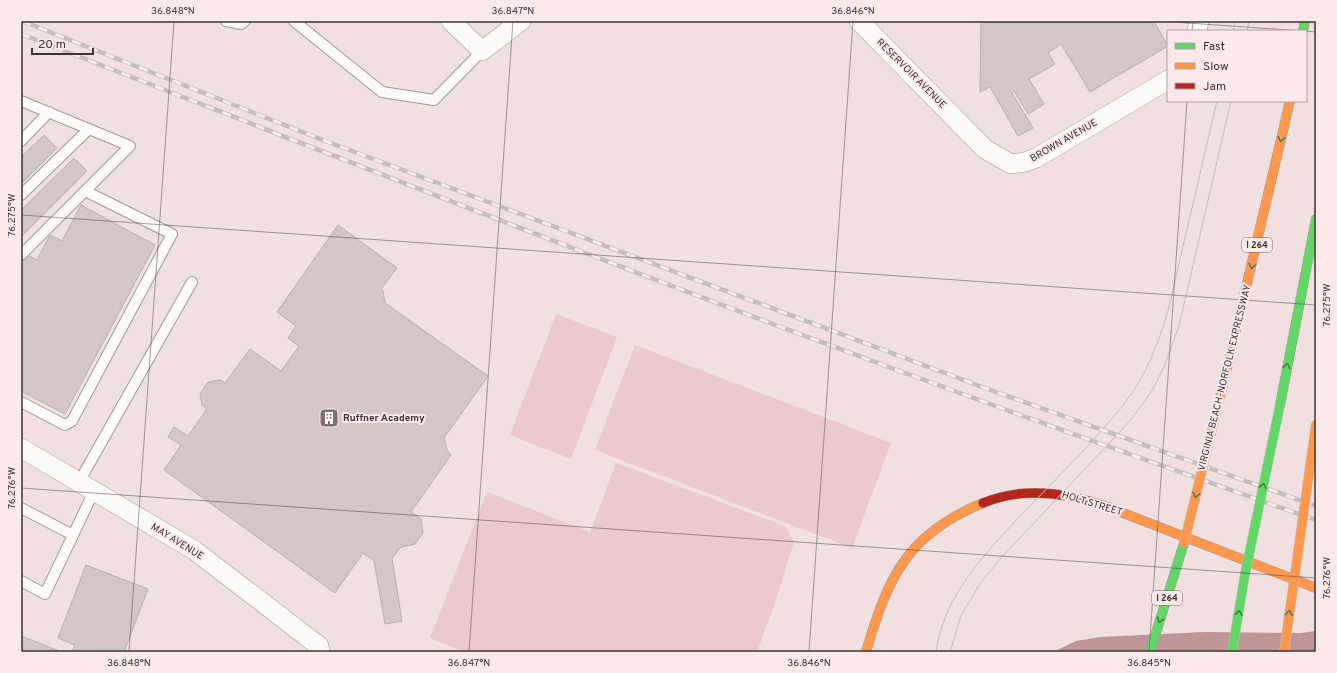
<svg xmlns="http://www.w3.org/2000/svg" width="1337" height="673" viewBox="0 0 1337 673" font-family="Overpass,sans-serif">
	<rect width="100%" height="100%" fill="#f0e0e0"/>
	<g fill="#ecc9ca">
		<path d="M556,314L617,337L571,459L510,435Z"/>
		<path d="M635,345L891,443L852,548L595,450Z"/>
		<path d="M616,463L785,526L794,542L775,603L757,652H466L430,638L487,492L590,532Z"/>
	</g>
	<path fill="#bf9597" d="M1316,631V652H1053L1076,641L1100,637L1205,632L1301,633Z"/>
	<g fill="#d2c6c6" stroke="#bbaeae">
		<path d="M981,21H1154L1168,46L1090,92L1061,44L1048,53L1055,64L1029,79L1044,104L1028,114L1014,91L1012,93L1033,128L1018,136L990,87L980,92Z"/>
		<path d="M44,135L57,148L21,184V157Z"/>
		<path d="M74,158L87,171L21,237V210Z"/>
		<path d="M81,205L155,245L65,414L21,391V266L27,255L37,260L50,235L62,241Z"/>
		<path d="M338,225L397,268L381,289L383,291L385,303L488,376L444,438L447,450L451,455L411,512L421,519L423,533L415,544L401,547L392,558L402,621L385,624L374,561L363,553L335,593L164,470L181,445L168,437L174,427L188,436L207,409L202,405L200,394L208,382L221,380L225,383L250,349L281,371L299,346L288,338L296,326L277,312Z"/>
		<path d="M86,565L148,589L124,652H72L75,645L58,638Z"/>
		<path d="M21,636L62,652H21Z"/>
	</g>
	<g fill="none" stroke-linecap="round" stroke-linejoin="round">
		<g stroke="#a49898" stroke-width="12">
			<g id="lane">
				<path d="M226,21L241,24L245,21"/>
				<path d="M294,21L382,92L434,100L482,51"/>
				<path d="M21,101L130,146L21,255"/>
				<path d="M21,141L49,112"/>
				<path d="M21,195L89,129"/>
				<path d="M21,402L65,425L72,421L172,234L85,191"/>
				<path d="M79,482L192,282"/>
				<path d="M21,508L73,535"/>
				<path d="M21,581L45,594L94,491"/>
			</g>
		</g>
		<g stroke="#a49898" stroke-width="20">
			<g id="street">
				<path d="M451,21L482,51L521,21"/>
				<path d="M859,21L985,149L1011,164L1025,162L1036,158L1168,80"/>
				<path d="M1197,31L1199,21"/>
				<path d="M21,448L194,550L319,646L320,652"/>
			</g>
		</g>
		<g stroke="#a49898" stroke-width="10">
			<g id="fast">
				<path d="M1303,31L1305,21"/>
				<path d="M1280,405L1316,219"/>
				<path d="M1150,652L1184,543"/>
			</g>
		</g>
		<g stroke="#a49898" stroke-width="10">
			<g id="slow">
				<path d="M1222,389L1290,101"/>
				<path d="M1113,509L1316,588"/>
				<path d="M866,652C888,577 907,534 983,503"/>
			</g>
		</g>
		<g stroke="#a49898" stroke-width="10">
			<path id="jam" d="M983,503C1026,485 1071,493 1113,509"/>
		</g>
		<use href="#lane" stroke="#fdfafa" stroke-width="10"/>
		<use href="#street" stroke="#fdfafa" stroke-width="19"/>
		<use href="#fast" stroke="#63d668" stroke-width="9"/>
		<use href="#slow" stroke="#ff974d" stroke-width="9"/>
		<use href="#jam" stroke="#b3261e" stroke-width="9"/>
		<g stroke="#c3bfbf" stroke-width="1">
			<path d="M1233,31L1235,21"/>
			<path d="M1247,31L1249,21"/>
			<path d="M936,652C944,595 984,555 1021,515C1056,479 1093,443 1124,404C1146,376 1158,344 1168,311L1217,101"/>
			<path d="M950,652L961,616L979,585L1000,559L1129,422L1152,391L1164,367L1179,326L1231,101"/>
		</g>
		<g stroke="#c3bfbf" stroke-width="4.5">
			<g id="rail">
				<path d="M22,21L320,139L993,391L1316,506"/>
				<path d="M21,34C330,154 638,276 949,389C1071,434 1194,477 1316,520"/>
			</g>
		</g>
		<use href="#rail" stroke="#fceaea" stroke-width="3" stroke-dasharray="9" stroke-linecap="butt"/>
		<g stroke="#c8c0c0" stroke-width="10" stroke-linecap="butt">
			<path id="fast-bridge" d="M1232,652L1245,574L1280,405"/>
		</g>
		<g stroke="#c8c0c0" stroke-width="10" stroke-linecap="butt">
			<g id="slow-bridge">
				<path d="M1184,543L1222,389"/>
				<path d="M1284,652L1316,424"/>
			</g>
		</g>
		<use href="#fast-bridge" stroke="#63d668" stroke-width="9"/>
		<use href="#slow-bridge" stroke="#ff974d" stroke-width="9"/>
	</g>
	<defs><path id="oneway-chevron" d="M-2-3.5L2.5 0L-2 3.5" fill="none" stroke-width="1.6" stroke-linecap="round" stroke-linejoin="round"/></defs>
	<g stroke="#4f7c4b">
		<use href="#oneway-chevron" transform="translate(1281 139) rotate(103)"/>
		<use href="#oneway-chevron" transform="translate(1252 266) rotate(104)"/>
		<use href="#oneway-chevron" transform="translate(1287 366) rotate(-79)"/>
		<use href="#oneway-chevron" transform="translate(1263 486) rotate(-78)"/>
		<use href="#oneway-chevron" transform="translate(1196 495) rotate(104)"/>
		<use href="#oneway-chevron" transform="translate(1239 613) rotate(-80)"/>
		<use href="#oneway-chevron" transform="translate(1289 613) rotate(-83)"/>
		<use href="#oneway-chevron" transform="translate(1160 620) rotate(108)"/>
	</g>
	<path fill="none" stroke="#3e3333" stroke-width="1" stroke-opacity="0.45" d="M1159,21L1303,31M1192,31L1193,21M1306,31L1316,32M21,215L1316,305M21,488L1316,578M129,652L174,21M469,652L513,21M809,652L853,21M1149,652L1187,101"/>
	<defs>
		<g id="building-square" transform="scale(1)"><rect x="-9" y="-9" width="18" height="18" rx="4" fill="#7c7070" stroke="#fceaea"/><path d="M-4-6H4V6H1V3H-1V6H-4ZM-2.5-4.3h1.7v1.8h-1.7ZM.8-4.3h1.7v1.8H.8ZM-2.5-1h1.7V.8h-1.7ZM.8-1h1.7V.8H.8Z" fill="#fff"/></g>
	</defs>
	<g fill-rule="evenodd">
		<use href="#building-square" x="329" y="418"/>
	</g>
	<g text-anchor="middle" dominant-baseline="central" stroke-width="4" stroke-linejoin="round" paint-order="stroke">
		<g fill="#fceaea" stroke="#776a6a" stroke-width="1">
			<rect x="1242" y="238" width="30" height="14" rx="3"/>
			<rect x="1152" y="591" width="30" height="14" rx="3"/>
		</g>
		<g font-size="9" font-weight="bold" fill="#3e3333">
			<text x="1257" y="245">I 264</text>
			<text x="1167" y="598">I 264</text>
		</g>
		<g font-size="10" fill="#3e3333" stroke="#fceaea">
			<text transform="translate(911 74) rotate(45)">RESERVOIR AVENUE</text>
			<text transform="translate(1064 141) rotate(-30)">BROWN AVENUE</text>
			<text transform="translate(1225 378) rotate(-76)">VIRGINIA BEACH-NORFOLK EXPRESSWAY</text>
			<text transform="translate(1092 504) rotate(17)">HOLT STREET</text>
			<text transform="translate(177 542) rotate(32)">MAY AVENUE</text>
		</g>
		<g font-size="10" font-weight="bold" fill="#3e3333" stroke="#fceaea" text-anchor="start">
			<text x="343" y="418">Ruffner Academy</text>
		</g>
	</g>
	<rect width="1337" height="673" fill="none" stroke="#fceaea" stroke-width="44"/>
	<rect x="1167" y="30" width="140" height="72" fill="#fceaea" stroke="#b0a1a1"/>
	<rect x="1175" y="43" width="20" height="6" fill="#63d668" stroke="#b0a1a1"/>
	<text x="1203" y="50" font-size="12" fill="#3e3333">Fast</text>
	<rect x="1175" y="63" width="20" height="6" fill="#ff974d" stroke="#b0a1a1"/>
	<text x="1203" y="70" font-size="12" fill="#3e3333">Slow</text>
	<rect x="1175" y="83" width="20" height="6" fill="#b3261e" stroke="#b0a1a1"/>
	<text x="1203" y="90" font-size="12" fill="#3e3333">Jam</text>
	<path d="M32 48v6h61v-6" fill="none" stroke="#3e3333" stroke-width="2"/>
	<text x="38" y="48" font-size="12" fill="#3e3333" stroke="#fceaea" stroke-width="3" paint-order="stroke">20 m</text>
	<rect x="22" y="22" width="1293" height="629" fill="none" stroke="#3e3333" stroke-width="1.5"/>
	<g font-size="10" text-anchor="middle" fill="#3e3333">
		<text x="173" y="14">36.848°N</text>
		<text x="513" y="14">36.847°N</text>
		<text x="853" y="14">36.846°N</text>
		<text transform="translate(11 215) rotate(-90)" y="4">76.275°W</text>
		<text transform="translate(1326 305) rotate(-90)" y="4">76.275°W</text>
		<text transform="translate(11 488) rotate(-90)" y="4">76.276°W</text>
		<text transform="translate(1326 578) rotate(-90)" y="4">76.276°W</text>
		<text x="129" y="666">36.848°N</text>
		<text x="469" y="666">36.847°N</text>
		<text x="809" y="666">36.846°N</text>
		<text x="1149" y="666">36.845°N</text>
	</g>
</svg>
